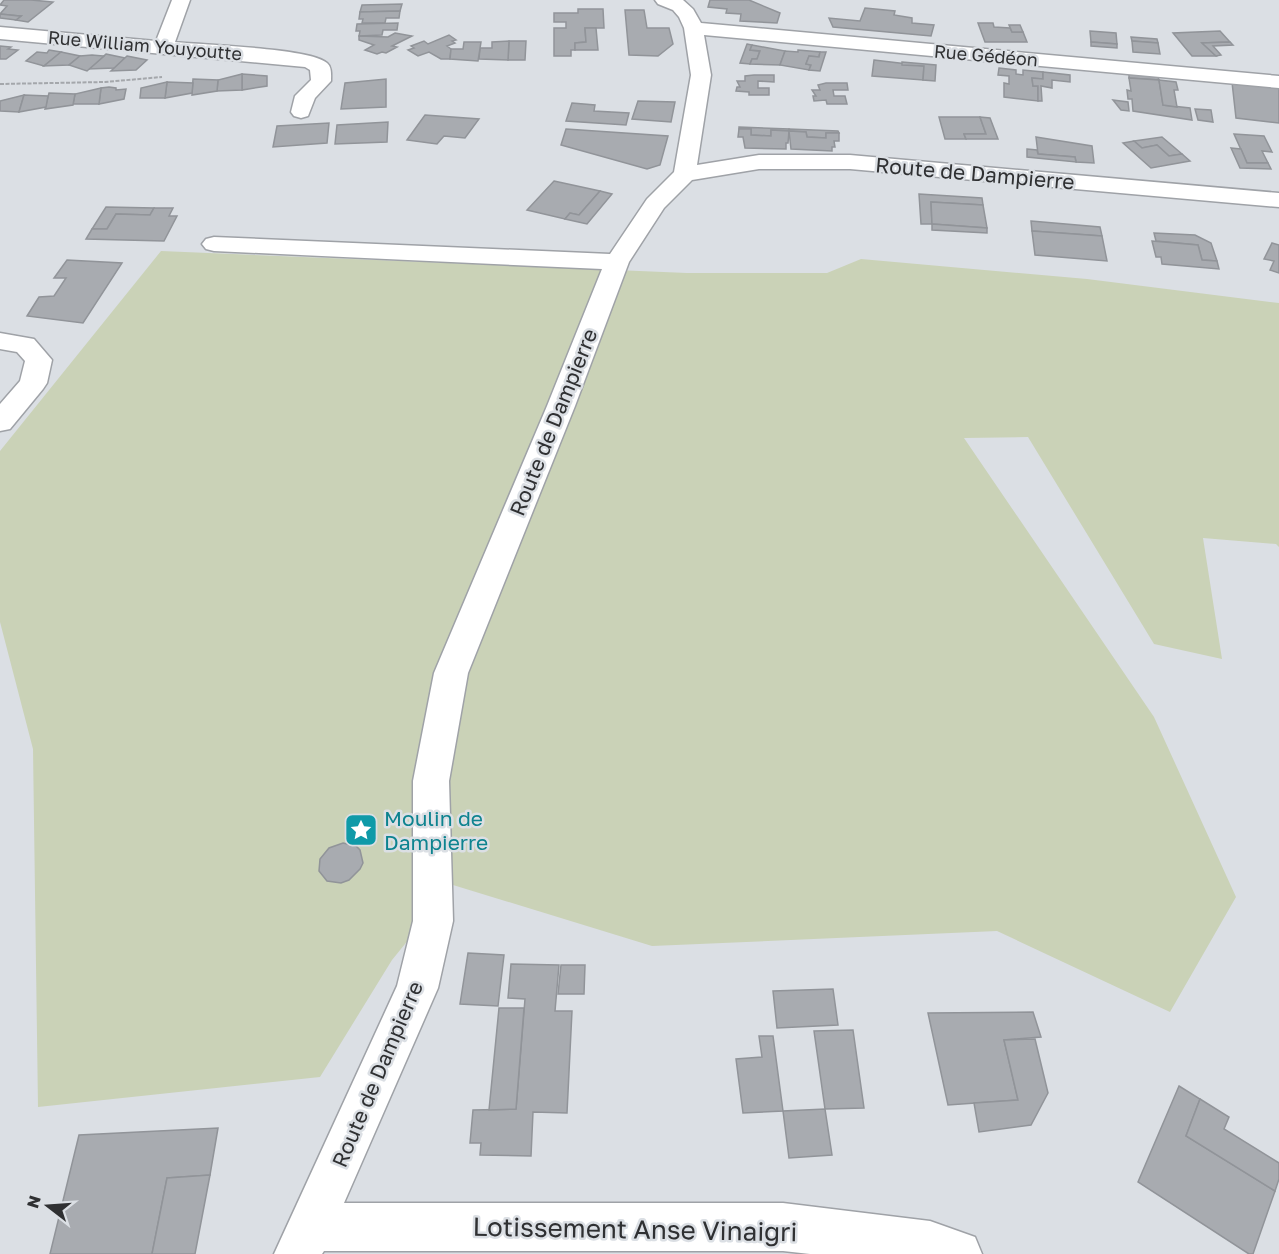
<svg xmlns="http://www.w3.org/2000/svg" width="1279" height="1254" viewBox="0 0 1279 1254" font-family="'Golos Text',sans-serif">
	<rect width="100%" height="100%" fill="#dbdfe4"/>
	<path fill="#cad2b7" d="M161,251L687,273H827L861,259L1087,279L1279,303V547L1276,544L1203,538L1222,659L1154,644L1028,437L964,438L1154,717L1236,897L1170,1012L997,931L652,946L453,885L392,960L320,1077L38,1107L33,749L0,622V451Z"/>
	<g fill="#a8abb0" stroke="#919499" stroke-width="1.5">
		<path d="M4,0H31L53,2L28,22L16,20L21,16L0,14L7,6L0,5Z"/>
		<path d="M710,0H749L780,13L777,23L740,21L741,14L726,13L727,9L708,7Z"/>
		<path d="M402,4L400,11L360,12L362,5Z"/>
		<path d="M865,8L895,11L894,15L912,18V23L934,25L931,36L833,27L829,18L860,21Z"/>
		<path d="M578,9H603L604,28H585L586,42L575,43V50H571V56H554V28H566V22H554V13H578Z"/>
		<path d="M625,10H644L647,28H669L673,44L658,56L629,55Z"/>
		<path d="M400,11L399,18H386L385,23H362L363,19H359L360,12Z"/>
		<path d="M0,14L19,16H21L16,20L0,18Z"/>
		<path d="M398,23L397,30H383L382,35L359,36L360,31H356L357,24Z"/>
		<path d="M978,23H993L994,27L1010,28L1012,32H1023L1027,42H985Z"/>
		<path d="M1009,25H1020L1023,32H1012Z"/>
		<path d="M585,28H596L598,50H575V43L586,42Z"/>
		<path d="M1090,31L1116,33L1117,44L1091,42Z"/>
		<path d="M1220,31L1230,42L1202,43L1216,56H1192L1173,33Z"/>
		<path d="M395,33L412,36L392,46L397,47L386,53L382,52L377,54L365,50L374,45L359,40V36L388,37Z"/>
		<path d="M449,35L456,40L452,41L455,43L447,46L451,49L450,59H441L429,52L418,56L408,50L414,48L411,46L424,41L428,44Z"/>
		<path d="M1131,37L1157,39L1158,43L1132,41Z"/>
		<path d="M509,41H526L525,60H508Z"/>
		<path d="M509,41L508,60L479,59L480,48H492V42Z"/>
		<path d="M1132,41L1158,43L1160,54L1133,52Z"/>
		<path d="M464,42H481L478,61L450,59L451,49H463Z"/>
		<path d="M1091,42L1117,44V48L1091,46Z"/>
		<path d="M1230,42L1233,45L1213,46L1221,55L1216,56L1202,43Z"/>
		<path d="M747,44L752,45L750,50L760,51L757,59H752L750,64L740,63Z"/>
		<path d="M752,45L785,51L780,65L750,64L752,59H757L760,51L750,50Z"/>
		<path d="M0,46L11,47L8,49L18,50L6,59H0Z"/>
		<path d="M49,50L61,52L44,66L26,61L37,52L47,53Z"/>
		<path d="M798,50L820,52L819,57L809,56L806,64L811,65L809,70L780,65L785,51L798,52Z"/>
		<path d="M61,52L80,56L69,65L44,66Z"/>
		<path d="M820,52H826L820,71L809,70L811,65L806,64L809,56L819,57Z"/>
		<path d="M106,54L125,58L115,68L89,69Z"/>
		<path d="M92,55L104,56L87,71L69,65L80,56Z"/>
		<path d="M127,56L147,60L136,70L111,71Z"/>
		<path d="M874,60L924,66L923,80L872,76Z"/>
		<path d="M902,62L936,65L935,81L923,80L924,66L902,65Z"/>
		<path d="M999,68L1016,70V74L1023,75V70L1043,72V79L1032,78L1033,86H1038V101L1004,97V83L1009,84V76L998,75Z"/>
		<path d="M1043,72L1070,75V82L1052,80V88L1041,86L1042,101H1038V86H1033L1032,78L1043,79Z"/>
		<path d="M242,74L267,76V86L242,90Z"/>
		<path d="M242,74V90L217,91L218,80Z"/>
		<path d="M1129,74L1158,77L1159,80L1129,78Z"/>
		<path d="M754,75H774V82L758,81V88H769V95H749V92L736,91L737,87H740L737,81H745V76Z"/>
		<path d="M1129,78L1159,80L1163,105L1190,108L1192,120L1133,111L1132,99H1128L1127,90L1131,91Z"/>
		<path d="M193,79L218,80L217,91L192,95Z"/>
		<path d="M386,79V107L341,109L345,83Z"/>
		<path d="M1159,80L1176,82L1178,90H1174L1177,107L1163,105Z"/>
		<path d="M167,82L193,83L192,93L165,98Z"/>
		<path d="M167,82L165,98H140L141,88Z"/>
		<path d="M1232,82L1279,86V123L1236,118Z"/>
		<path d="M826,83H847L848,90H833L834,96H845L847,104H827L826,100L814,101L813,96H816L812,90H820L818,85Z"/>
		<path d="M109,87L116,88V90L126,89L124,99L99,104L101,88Z"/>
		<path d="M101,88L99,104H73L75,94Z"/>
		<path d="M49,93L75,94L73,105L45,109Z"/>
		<path d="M24,95L19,112L0,111V101Z"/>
		<path d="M24,95L48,96L46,107L19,112Z"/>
		<path d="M1113,100L1128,102L1129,111L1121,110Z"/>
		<path d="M638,101L675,102L671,122L632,119Z"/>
		<path d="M572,103L595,105L594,111L629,113L626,125L566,121Z"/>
		<path d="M1195,109L1211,110L1213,122L1198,120Z"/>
		<path d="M425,115L479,119L465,138L444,136L437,144L407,140Z"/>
		<path d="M939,117H980L986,134H964L966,139H945Z"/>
		<path d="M980,117L990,118L998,139H966L964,134H986Z"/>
		<path d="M388,122L387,142L335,144L337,125Z"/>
		<path d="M329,123L327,143L273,147L277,126Z"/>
		<path d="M739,127L789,129V131L771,130V136L751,135V129H739Z"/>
		<path d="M566,129L668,136L660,165L647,169L561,145Z"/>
		<path d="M739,129H751V135L771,136V130L789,131L788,143H786V149L745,148L743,137H738Z"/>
		<path d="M789,129L838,131L839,133H826V138L807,137L806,132L789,131Z"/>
		<path d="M789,131L806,132L807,137L826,138V133H839V141H834L835,147H832V151L791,149Z"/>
		<path d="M1234,134L1264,136L1272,152L1262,151L1268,163H1247Z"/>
		<path d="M1036,137L1092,146L1094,163L1076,162L1075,157L1038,154Z"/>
		<path d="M1162,137L1182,154L1169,156L1157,145L1142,148L1134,141Z"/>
		<path d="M1134,141L1142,148L1157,145L1169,156L1182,154L1190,161L1151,168L1123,143Z"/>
		<path d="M1231,148L1241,149L1247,163H1268L1271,169L1240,168Z"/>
		<path d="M1027,149L1037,150L1038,154L1075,157L1076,162L1027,157Z"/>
		<path d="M554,181L600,191L579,215L570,213L565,219L527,210Z"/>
		<path d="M600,191L612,194L587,224L565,219L570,213L579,215Z"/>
		<path d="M919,194L982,198L983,205L931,202L932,224H921Z"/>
		<path d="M931,202L983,205L987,228L932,224Z"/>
		<path d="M106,207L154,208L150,215L116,214L107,229H92Z"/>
		<path d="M154,208H173L169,216H177L164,241L86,239L92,229H107L116,214L150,215Z"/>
		<path d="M1031,221L1100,227L1102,236L1032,231Z"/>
		<path d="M932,224L987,228V233L932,230Z"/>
		<path d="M1032,231L1102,236L1107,261L1035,255Z"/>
		<path d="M1154,233L1195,235L1211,243L1217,261L1202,260L1198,245L1156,241Z"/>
		<path d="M1152,241L1198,245L1202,260L1217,261L1219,269L1162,264L1161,257H1156Z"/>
		<path d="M1272,243L1279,245V273L1270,270L1274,261L1264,259Z"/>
		<path d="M67,260L122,263L83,323L27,316L39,297L54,296L66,278H54Z"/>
		<path d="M343,843L356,846L360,850L363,863L360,869L349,880L341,883L327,881L319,871L320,859L329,848Z"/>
		<path d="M468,953L504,955L498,1006L460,1004Z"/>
		<path d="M511,964L559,965L555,1011H572L567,1113L533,1112L531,1156L480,1155L481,1143H470L473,1110L516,1109L525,999L508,998Z"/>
		<path d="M561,965H585L584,994H558Z"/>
		<path d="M833,989L838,1025L777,1028L773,991Z"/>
		<path d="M499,1008H524L516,1109L489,1110Z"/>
		<path d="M1033,1012L1041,1037L1004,1040L1018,1100L948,1105L928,1013Z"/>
		<path d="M853,1030L864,1108L825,1109L814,1031Z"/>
		<path d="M759,1036H773L783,1111L743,1113L736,1059L762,1057Z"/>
		<path d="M1035,1039L1048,1093L1031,1125L979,1132L974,1103L1018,1100L1004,1040Z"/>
		<path d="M1179,1086L1200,1099L1186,1136L1275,1191L1253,1254H1249L1138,1182Z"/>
		<path d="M1200,1099L1229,1117L1224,1129L1279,1163V1179L1275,1191L1186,1136Z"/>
		<path d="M825,1109L832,1155L789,1158L783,1111Z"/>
		<path d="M218,1128L210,1175L167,1178L152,1254H50L79,1135Z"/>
		<path d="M210,1175L195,1254H152L167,1178Z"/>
	</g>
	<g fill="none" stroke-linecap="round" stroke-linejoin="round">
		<g stroke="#9fa2a7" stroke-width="3">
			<g id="minor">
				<path d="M172,0H190L175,42C202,45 311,48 327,63C332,67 331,75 331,81L315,98L308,116L301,118L294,116L291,112L295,96L311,80L310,70L305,67L0,39V27L156,41Z"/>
				<path d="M655,0H683L693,9L701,23L1279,76V88L704,35L711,75L697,165L759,155H850L1279,193V207L850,169H759L692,180L664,208L629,262L575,406L468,673L449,781L453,921L438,988L344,1203H783L930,1221L975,1237L982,1254H810L783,1251H324L322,1254H274L397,986L413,921V781L434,673L547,406L602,269L214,251L206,249L202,244L206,239L214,237L610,254L647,199L674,172L691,75L684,28L679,17L673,10L658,4Z"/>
				<path d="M0,333L34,339L52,360L47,383L43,389L10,429L0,431V404L20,381L25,361L17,352L0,349Z"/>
			</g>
		</g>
		<path stroke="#a4a7ab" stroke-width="2" stroke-dasharray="4 1.5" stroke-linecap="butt" d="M0,84L105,82L162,77"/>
		<use href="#minor" fill="#fff" fill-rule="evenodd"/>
	</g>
	<defs>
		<g id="sight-square" transform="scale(1.725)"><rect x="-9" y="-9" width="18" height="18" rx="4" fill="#0f9aa8" stroke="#dbdfe4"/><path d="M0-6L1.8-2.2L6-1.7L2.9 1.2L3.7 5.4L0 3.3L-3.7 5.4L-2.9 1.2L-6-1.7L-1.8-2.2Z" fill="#fff"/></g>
	</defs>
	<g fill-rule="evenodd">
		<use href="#sight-square" x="361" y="830"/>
	</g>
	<g text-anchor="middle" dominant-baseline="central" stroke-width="5" stroke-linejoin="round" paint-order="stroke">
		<g font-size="18" fill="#2f3032" stroke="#dbdfe4">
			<text transform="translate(145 45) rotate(5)">Rue William Youyoutte</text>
			<text transform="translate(986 55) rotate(5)">Rue Gédéon</text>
		</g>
		<g font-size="21" fill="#2f3032" stroke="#dbdfe4">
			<text transform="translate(975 173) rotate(5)">Route de Dampierre</text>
			<text transform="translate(553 422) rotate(-68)">Route de Dampierre</text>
			<text transform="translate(377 1074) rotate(-67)">Route de Dampierre</text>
		</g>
		<g font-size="21" fill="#0d838f" stroke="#dbdfe4" text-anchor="start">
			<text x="384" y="818">Moulin de<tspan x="384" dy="24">Dampierre</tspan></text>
		</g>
		<g font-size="26" fill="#2f3032" stroke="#dbdfe4">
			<text transform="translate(635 1229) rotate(1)">Lotissement Anse Vinaigri</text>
		</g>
	</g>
	<g transform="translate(48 1206) rotate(287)" stroke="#dbdfe4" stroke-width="4.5" paint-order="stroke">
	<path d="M0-4.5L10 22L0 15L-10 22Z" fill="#2f3032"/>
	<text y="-9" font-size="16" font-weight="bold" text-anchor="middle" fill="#2f3032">N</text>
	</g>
</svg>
